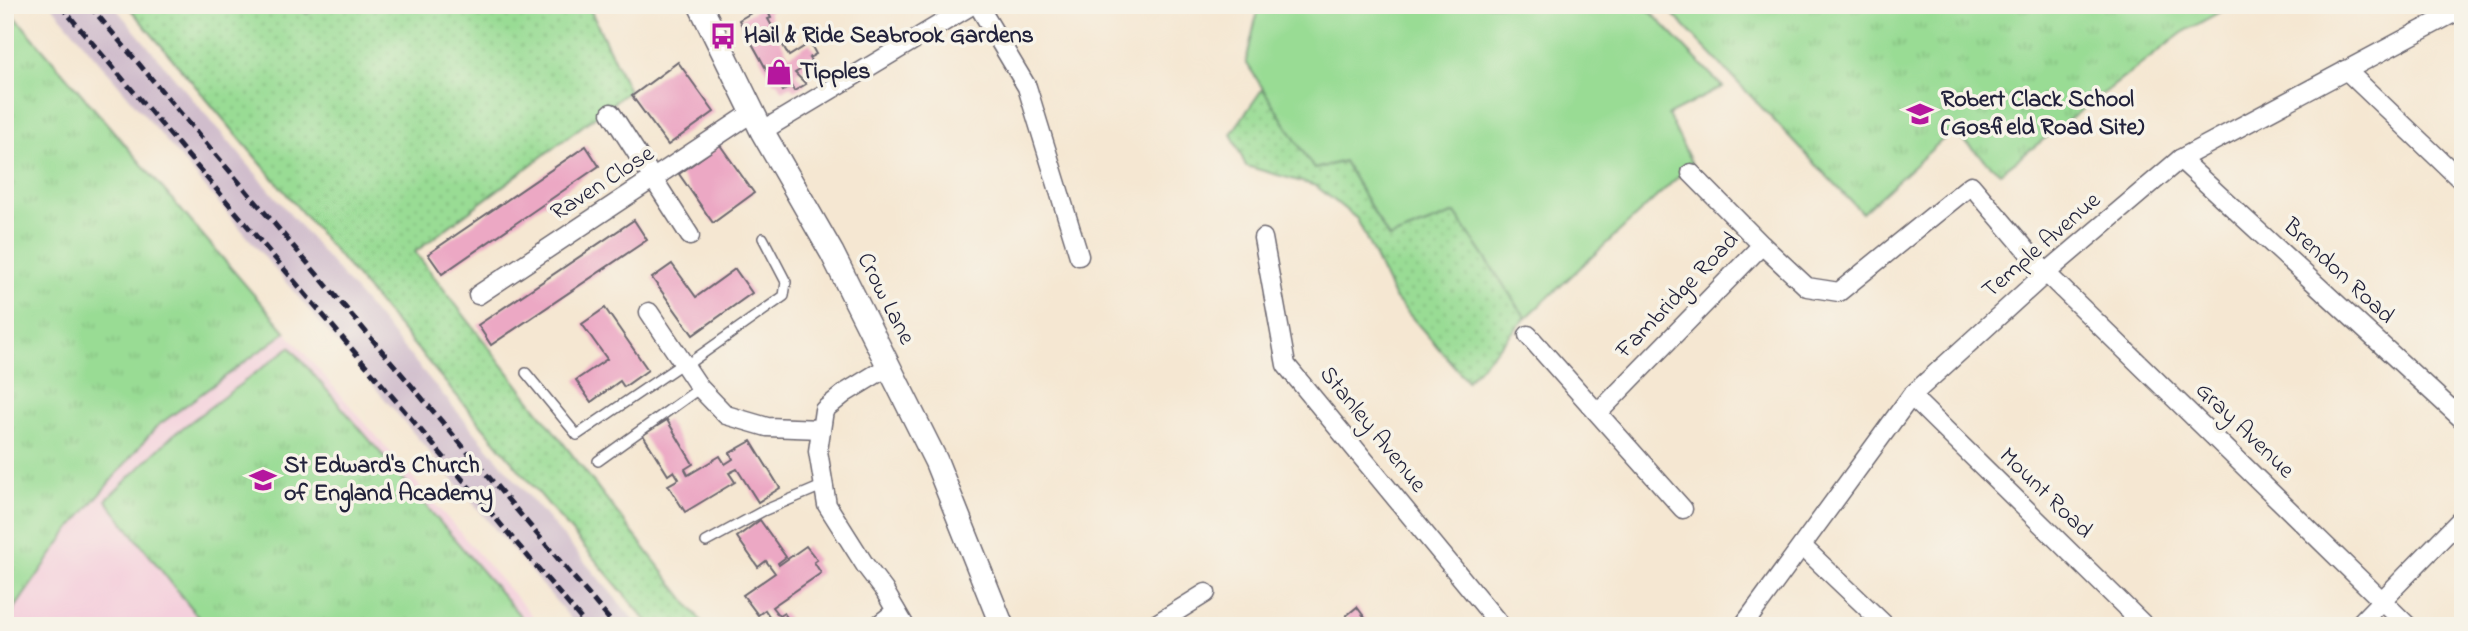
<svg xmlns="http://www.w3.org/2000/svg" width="2468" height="631" viewBox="0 0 2468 631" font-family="'Indie Flower',sans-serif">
	<defs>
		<pattern id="grass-dots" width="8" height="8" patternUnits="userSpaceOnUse" patternTransform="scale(1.75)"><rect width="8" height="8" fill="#99dc94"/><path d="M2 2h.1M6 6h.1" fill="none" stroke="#84bc80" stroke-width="1.8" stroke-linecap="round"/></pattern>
		<pattern id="park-tufts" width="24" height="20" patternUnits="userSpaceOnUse" patternTransform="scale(1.75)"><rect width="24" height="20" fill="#99dc94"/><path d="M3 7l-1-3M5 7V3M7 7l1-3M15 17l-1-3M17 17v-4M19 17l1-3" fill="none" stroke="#84bc80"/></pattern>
	</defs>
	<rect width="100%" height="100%" fill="#f7f3e8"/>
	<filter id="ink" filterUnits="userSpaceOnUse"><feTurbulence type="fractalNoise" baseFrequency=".0143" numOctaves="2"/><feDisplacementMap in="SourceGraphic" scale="14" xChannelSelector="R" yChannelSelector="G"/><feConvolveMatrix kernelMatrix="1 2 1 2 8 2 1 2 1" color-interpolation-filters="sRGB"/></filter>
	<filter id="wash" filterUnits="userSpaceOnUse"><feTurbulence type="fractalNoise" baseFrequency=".00686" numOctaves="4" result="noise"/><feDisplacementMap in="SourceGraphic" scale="28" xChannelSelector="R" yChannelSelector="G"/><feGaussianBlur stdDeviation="1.57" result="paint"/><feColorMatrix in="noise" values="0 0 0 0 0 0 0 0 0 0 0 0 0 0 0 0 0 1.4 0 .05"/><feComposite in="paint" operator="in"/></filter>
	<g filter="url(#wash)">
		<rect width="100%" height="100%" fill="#f5e7d2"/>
		<path fill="#f4cfdc" d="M286,332L541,626H5V603L13,611L67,533L156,427Z"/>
		<path fill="#d0bdcc" d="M51,5H113L639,626H577Z"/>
		<g fill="url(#grass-dots)" stroke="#5e7f68" stroke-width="2">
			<path d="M127,5H297L307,14L319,5H588L629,91L415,252L705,626H651Z"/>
			<path d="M1263,88L1314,169L1344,161L1389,238L1455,213L1526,318L1467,381L1394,297L1357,219L1316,186L1246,166L1231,134Z"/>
		</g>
		<g fill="url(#park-tufts)" stroke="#5e7f68" stroke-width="2">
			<path d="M5,5L286,332L156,427L67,533L13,611L5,603Z"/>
			<path d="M1664,5H2232L2182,33L2000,173L1952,131L1862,213Z"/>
			<path d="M290,347L529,626H205L106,500L173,435Z"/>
		</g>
		<path fill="#99dc94" stroke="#5e7f68" stroke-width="2" d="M1259,5H1644L1723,87L1668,115L1692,164L1526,318L1455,213L1389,238L1344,161L1314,169L1246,62Z"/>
		<g id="blocks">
			<g fill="#eca8c4">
				<path d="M765,5H780L768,12L771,18L768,19L789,56L810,43L816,54L809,58L812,63L795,73L806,84L794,91L791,86L783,91L777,81L774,83L739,20Z"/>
				<path d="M678,62L714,112L668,145L632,96Z"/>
				<path d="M720,145L754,193L713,223L679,174Z"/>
				<path d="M586,146L599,166L442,274L428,254Z"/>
				<path d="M634,220L647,240L491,345L478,325Z"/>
				<path d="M672,264L696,297L735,269L752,293L693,335L652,278Z"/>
				<path d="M605,308L648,370L624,387L620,381L591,402L576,380L607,359L582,324Z"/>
				<path d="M667,420L693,464L685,469L688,475L720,456L725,464L733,459L730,453L751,441L780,488L758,502L737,469L729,473L735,482L685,512L668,485L679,479L674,471L668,475L643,435Z"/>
				<path d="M760,520L786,557L778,563L779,565L806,546L817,560L814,562L821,573L772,607L779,616L784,613L793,626H765L764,624L771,619L765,610L758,615L743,595L775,573L766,561L758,567L737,537Z"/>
				<path d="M1357,607L1371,626H1354L1346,616Z"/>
			</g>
		</g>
	</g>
	<g filter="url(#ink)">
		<use href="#blocks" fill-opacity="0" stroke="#6c6770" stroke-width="2"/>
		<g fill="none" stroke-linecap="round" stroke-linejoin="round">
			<g stroke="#6c6770" stroke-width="12">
				<g id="service">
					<path d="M685,366L784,296L786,282L763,238"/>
					<path d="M526,373L577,435L683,363"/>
					<path d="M598,461L700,388"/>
					<path d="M706,542L763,511L822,486"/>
				</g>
			</g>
			<g stroke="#6c6770" stroke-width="21">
				<g id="minor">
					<path d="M978,5L1027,87L1079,256"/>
					<path d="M2346,70L2463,182"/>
					<path d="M611,113L690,236"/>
					<path d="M762,131L972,5"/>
					<path d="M2180,159L2463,420"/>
					<path d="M1691,173L1762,245"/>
					<path d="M1263,238L1286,365L1501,626"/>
					<path d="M478,295L753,112"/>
					<path d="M649,312L700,388L726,415L767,427L821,429"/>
					<path d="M1528,335L1683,509"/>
					<path d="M889,366L845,393L824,410L818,451L827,505L865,565L884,590L905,626"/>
					<path d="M1911,396L2145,626"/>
					<path d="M1599,412L1762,245L1807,287L1839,292L1971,185L2046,273L2408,626"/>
					<path d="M1802,546L1886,626"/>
					<path d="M877,626L896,611"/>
					<path d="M1153,626L1206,593"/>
					<path d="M1743,626L1911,396L2046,273L2180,159L2463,8"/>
					<path d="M2357,626L2463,517"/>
				</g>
			</g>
			<g stroke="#6c6770" stroke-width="26">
				<path id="tertiary" d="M700,5L762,131L832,253L936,461L1002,626"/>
			</g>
			<use href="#service" stroke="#fff" stroke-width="9"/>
			<use href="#minor" stroke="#fff" stroke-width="18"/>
			<use href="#tertiary" stroke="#fff" stroke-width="23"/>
			<g stroke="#22223b" stroke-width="5" stroke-dasharray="10 5" stroke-linecap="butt">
				<path d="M60,5L587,626"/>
				<path d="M89,5L615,626"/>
			</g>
		</g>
	</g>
	<defs>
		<g id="bus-bare" transform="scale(2.1)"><path d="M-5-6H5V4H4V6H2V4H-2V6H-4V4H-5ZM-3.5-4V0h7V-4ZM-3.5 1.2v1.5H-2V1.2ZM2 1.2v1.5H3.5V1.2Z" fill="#b5179e" stroke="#f7f3e8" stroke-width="2.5" paint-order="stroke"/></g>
		<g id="shop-bare" transform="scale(2.1)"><path d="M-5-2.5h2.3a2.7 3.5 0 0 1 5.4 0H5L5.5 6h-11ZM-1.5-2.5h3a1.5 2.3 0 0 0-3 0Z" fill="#b5179e" stroke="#f7f3e8" stroke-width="2.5" paint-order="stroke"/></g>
		<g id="school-bare" transform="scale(2.1)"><path d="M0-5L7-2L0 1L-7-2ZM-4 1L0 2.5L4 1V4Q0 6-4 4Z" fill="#b5179e" stroke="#f7f3e8" stroke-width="2.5" paint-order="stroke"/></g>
	</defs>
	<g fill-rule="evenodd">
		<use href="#bus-bare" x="723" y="36"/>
		<use href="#shop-bare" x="779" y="72"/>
		<use href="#school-bare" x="1920" y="114"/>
		<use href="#school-bare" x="263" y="480"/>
	</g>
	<g text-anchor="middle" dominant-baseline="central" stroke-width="7" stroke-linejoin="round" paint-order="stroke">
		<g font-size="24" font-weight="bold" fill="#22223b" stroke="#f7f3e8" text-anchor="start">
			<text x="744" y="36">Hail &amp; Ride Seabrook Gardens</text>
			<text x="800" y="72">Tipples</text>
			<text x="1941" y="100">Robert Clack School<tspan x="1941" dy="28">(Gosfield Road Site)</tspan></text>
			<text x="284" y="466">St Edward's Church<tspan x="284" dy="28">of England Academy</tspan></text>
		</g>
		<g font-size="24" fill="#22223b" stroke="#f7f3e8">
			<text transform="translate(603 184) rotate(-33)">Raven Close</text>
			<text transform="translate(2042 246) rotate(-41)">Temple Avenue</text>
			<text transform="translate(2338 272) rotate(43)">Brendon Road</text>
			<text transform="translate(1678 296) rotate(-46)">Fambridge Road</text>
			<text transform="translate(885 299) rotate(63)">Crow Lane</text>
			<text transform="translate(1372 430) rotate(51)">Stanley Avenue</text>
			<text transform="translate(2244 431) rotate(44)">Gray Avenue</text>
			<text transform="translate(2045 494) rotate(44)">Mount Road</text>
		</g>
	</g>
	<rect width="2468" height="631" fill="none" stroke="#f7f3e8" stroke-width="28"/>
</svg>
